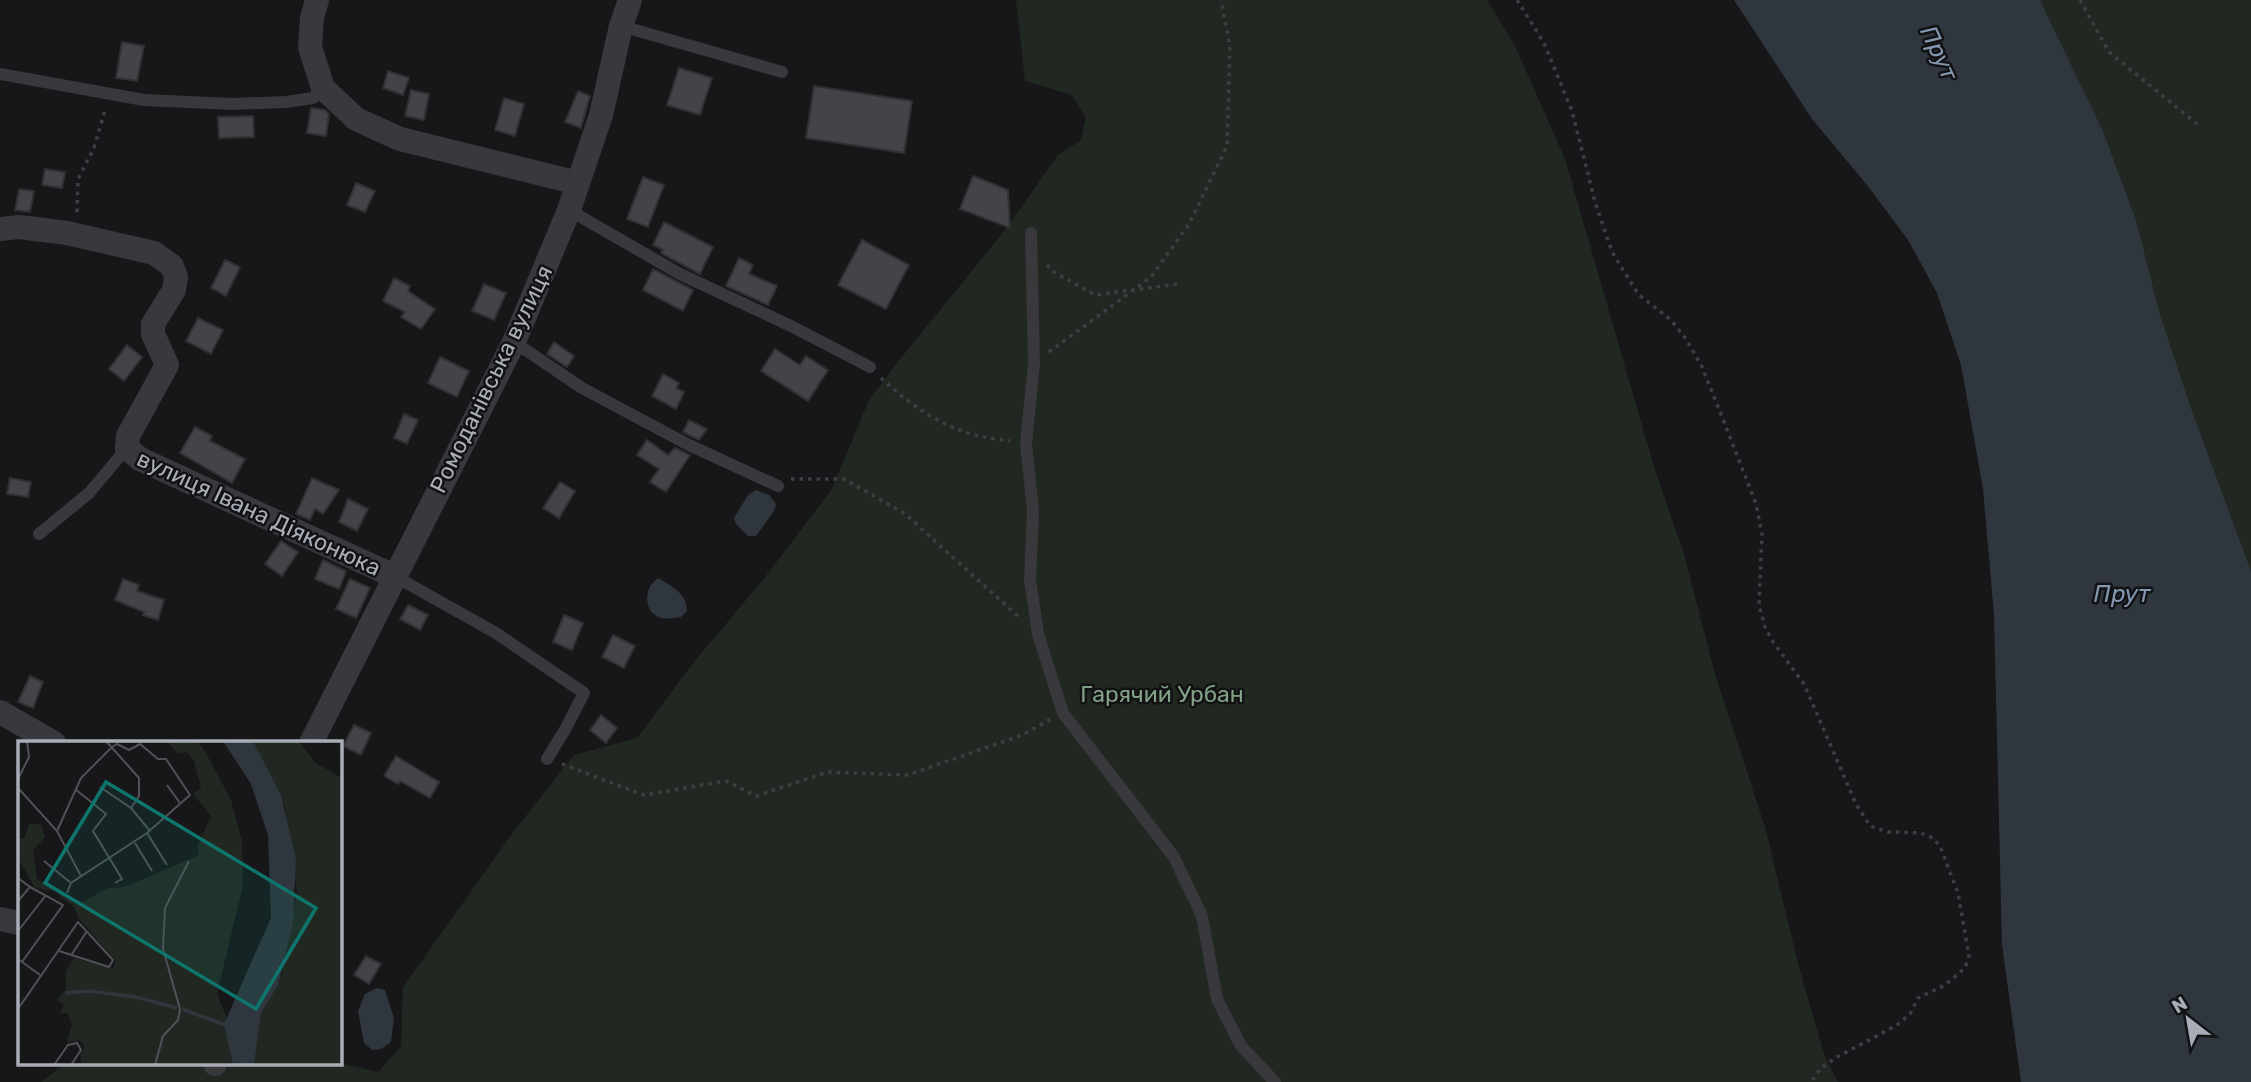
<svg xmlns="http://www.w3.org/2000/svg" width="2251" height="1082" viewBox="0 0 2251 1082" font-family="Rubik,sans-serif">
	<rect width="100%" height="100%" fill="#171618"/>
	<g fill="#212822">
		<path d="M1016,0H1487L1515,46L1565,159L1655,470L1684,554L1715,674L1765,827L1799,967L1825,1057L1838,1082H41L66,1063H339L378,1072L401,1046L403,987L514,831L574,755L637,738L693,663L762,581L832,489L868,402L897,363L1005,230L1058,155L1081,140L1086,117L1072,95L1025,81Z"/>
		<path d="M2040,0H2251V571L2191,408L2159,311L2137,223L2103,131Z"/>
	</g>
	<g fill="#2f363d">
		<path d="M1734,0H2040L2103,131L2137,223L2159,311L2191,408L2251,571V1082H2021L2002,945L1994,615L1983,489L1961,365L1937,293L1908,240L1867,185L1812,119Z"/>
		<path d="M756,490L769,495L776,504L774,511L756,536H748L736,524L734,518L748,495Z"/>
		<path d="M659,578C672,587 687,593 687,611L681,617C674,618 665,620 658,617C642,609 645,584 659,578Z"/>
		<path d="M377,988L385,990L394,1018L391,1042L381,1049L372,1050L364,1043L358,1011L365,994Z"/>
	</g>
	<g fill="#434348" stroke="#313134" stroke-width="2">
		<path d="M122,42L144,46L137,81L116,78Z"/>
		<path d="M679,68L712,78L700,115L667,105Z"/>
		<path d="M388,71L409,78L403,95L383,88Z"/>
		<path d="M814,86L912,101L904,153L806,138Z"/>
		<path d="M411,90L429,94L424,120L405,116Z"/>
		<path d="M578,91L590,96L581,128L565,122Z"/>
		<path d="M504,98L524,104L515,136L495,130Z"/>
		<path d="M311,108L325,110L329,114L326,136L307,133Z"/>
		<path d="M253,116L254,137L219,138L218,117Z"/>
		<path d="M45,169L65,172L62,188L42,185Z"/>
		<path d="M973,176L1008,190L1010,228L960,209Z"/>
		<path d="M643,177L664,185L648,227L627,219Z"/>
		<path d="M356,183L375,191L365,212L347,205Z"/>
		<path d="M19,189L34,191L30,212L15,210Z"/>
		<path d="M664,222L713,247L700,274L661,253L663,250L653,245Z"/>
		<path d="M862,240L909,265L886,309L838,285Z"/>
		<path d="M739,258L753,265L749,274L777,286L768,305L726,286Z"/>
		<path d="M225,260L240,267L226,296L211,288Z"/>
		<path d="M653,269L693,290L683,311L643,290Z"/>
		<path d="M394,278L410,286L408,291L435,309L421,329L401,317L405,312L383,301Z"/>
		<path d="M484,284L506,293L494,320L472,311Z"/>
		<path d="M198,318L223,330L211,354L186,341Z"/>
		<path d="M554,342L574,356L567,367L547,354Z"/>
		<path d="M127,345L142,357L124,381L109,369Z"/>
		<path d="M775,349L800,365L806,356L828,370L808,401L761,371Z"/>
		<path d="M440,357L469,371L457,397L428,383Z"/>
		<path d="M663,374L679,383L676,388L684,392L676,409L652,396Z"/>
		<path d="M404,414L418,420L407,444L394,438Z"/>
		<path d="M689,420L707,429L699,440L683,432Z"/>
		<path d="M195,427L212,436L210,441L245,459L232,483L180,453Z"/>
		<path d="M647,440L668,455L675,448L690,455L666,492L650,482L659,469L637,455Z"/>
		<path d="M10,478L31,482L28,497L7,494Z"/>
		<path d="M312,478L339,490L323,514L315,509L310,520L296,514Z"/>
		<path d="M560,482L575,491L559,518L543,508Z"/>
		<path d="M348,499L368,509L357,531L339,522Z"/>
		<path d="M281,541L298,552L282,576L265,564Z"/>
		<path d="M323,560L346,571L339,589L315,579Z"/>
		<path d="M123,579L139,585L137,591L164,600L158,620L143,615L144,612L115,600Z"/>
		<path d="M350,579L370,588L356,618L336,609Z"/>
		<path d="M408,605L428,615L420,630L400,619Z"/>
		<path d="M564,615L583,623L572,650L553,642Z"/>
		<path d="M613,635L635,646L624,668L602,657Z"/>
		<path d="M30,676L43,682L33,708L18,702Z"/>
		<path d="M601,715L617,728L606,743L590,730Z"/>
		<path d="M354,725L371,733L361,755L343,746Z"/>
		<path d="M396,756L439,782L430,798L400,781L398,784L384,776Z"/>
		<path d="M366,956L381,964L369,984L354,975Z"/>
	</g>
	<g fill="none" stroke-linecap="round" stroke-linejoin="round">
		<g stroke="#3e3f44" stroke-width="3.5" stroke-dasharray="3.5 5" stroke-linecap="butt">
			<path d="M1517,0L1544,43L1572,111L1595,202L1612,252L1638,294L1671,320L1686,339L1702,367L1723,419L1756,504L1762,534L1759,605L1765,627L1773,642L1804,684L1856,804L1870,826L1888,832L1921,833L1933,838L1940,846L1958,893L1969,956L1965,968L1945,985L1918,998L1910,1014L1897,1025L1837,1057L1821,1068L1811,1082"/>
			<path d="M2080,0L2109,52L2197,124"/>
			<path d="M77,212L78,179L94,148L106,107"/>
			<path d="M1047,265L1054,272L1095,295L1178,284"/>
			<path d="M1049,352L1151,277L1189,224L1227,146L1230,47L1221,0"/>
			<path d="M881,378C907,402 937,424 971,434C984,438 998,439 1010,441"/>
			<path d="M791,479H844L904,513L1020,618"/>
			<path d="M562,764L644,795L726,781L756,796L827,772L908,775L1022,735L1051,719"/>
		</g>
		<g stroke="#38383d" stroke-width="12">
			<path d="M621,26L782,72"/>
			<path d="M0,74L144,100L232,104L286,102L313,98L323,88"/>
			<path d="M569,210L680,274L791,326L870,367"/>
			<path d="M1031,233L1034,364L1026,443L1033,511L1030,580L1038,634L1063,713L1174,857L1202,916L1217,999L1241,1046L1275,1082"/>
			<path d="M514,342L582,388L687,444L778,486"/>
			<path d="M39,534L89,493L127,448"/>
			<path d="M396,577L496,633L584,693L566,728L547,759"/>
		</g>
		<g stroke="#38383d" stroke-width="24">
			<path d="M317,0L312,18L310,47L323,88L356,119L400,139L578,183"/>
			<path d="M0,229L19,227L67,233L154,253L172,266L176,277L174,290L153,324V334L167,365L128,436L127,448L140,459L396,577"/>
			<path d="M0,712L54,743"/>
			<path d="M311,743L514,342L569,210L601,115L621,26L630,0"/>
			<path d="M0,919L19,923"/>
			<path d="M215,1063V1064"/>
		</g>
	</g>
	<g text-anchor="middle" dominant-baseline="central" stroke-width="5" stroke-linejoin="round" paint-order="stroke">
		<g font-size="23" fill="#a9adb7" stroke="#121113">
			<text transform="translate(491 379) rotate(-64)">Ромоданівська вулиця</text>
			<text transform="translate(259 513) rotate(25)">вулиця Івана Діяконюка</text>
		</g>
		<g font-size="23" fill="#82a186" stroke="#121113">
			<text x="1162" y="694">Гарячий Урбан</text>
		</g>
		<g font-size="24" font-style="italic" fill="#8398b0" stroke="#121113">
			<text transform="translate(1939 53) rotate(65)">Прут</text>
			<text x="2122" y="594">Прут</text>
		</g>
	</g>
	<g transform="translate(18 741)">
		<rect width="324" height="324" fill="#171618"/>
		<path d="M149,0H179L187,10L213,59L224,100L225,144L199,253L208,275L215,324H64L62,314L67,306L61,299L49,301L54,283L49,272H42L46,263L38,259L48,249V230L56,217L95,228L98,220L61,178L56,166L36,150L17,147L0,117V98H6L11,83H23L27,96L15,110L19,138L63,162L90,147L106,146L181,114L179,106L193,75L175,53L183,46L176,20L169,11L159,12ZM235,0H280L298,22L324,37V324H236L243,272L263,235L279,151L267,66Z" fill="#212822"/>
		<path d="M205,0H235L263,54L278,118L275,182L260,244L243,272L236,324H215L206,283L253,177L250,94L233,43Z" fill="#2f363d"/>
		<path fill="none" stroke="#2f363d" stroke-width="3.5" d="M47,252L71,250L118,256L159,267M164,268L207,284"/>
		<path fill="none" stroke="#515258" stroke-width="2" d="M88,0L121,37V55L113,67M0,38L11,16L9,0M149,44L162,62M82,46L113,67L132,90M0,47L39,90L63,135M57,48L88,73L75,90L104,138L97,142M39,90L63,37L94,6M129,92L149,124M117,102L134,130M26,120L53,142M0,137L12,146L0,160M49,152L53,142L129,92L172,54L148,18H140L122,3L111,9L99,3L94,6M0,190L28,154M54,213L69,190M0,218L22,234M4,221L45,164L12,146M0,268L60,181L95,219L91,226L41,210M36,324L50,304L59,302L63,309L53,324M137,324L145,295L160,279L162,268L145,208L147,167L171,120"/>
		<path fill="#0f766e" fill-opacity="0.15" stroke="#0f766e" stroke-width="3.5" d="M88,41L298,167L238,268L27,142Z"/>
		<rect width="324" height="324" fill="none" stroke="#a9adb7" stroke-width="3.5"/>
	</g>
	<g transform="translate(2188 1019) rotate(329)" stroke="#121113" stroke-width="5" paint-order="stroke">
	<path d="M0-5L12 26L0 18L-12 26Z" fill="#a9adb7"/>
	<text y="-10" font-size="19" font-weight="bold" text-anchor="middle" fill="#a9adb7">N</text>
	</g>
</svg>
